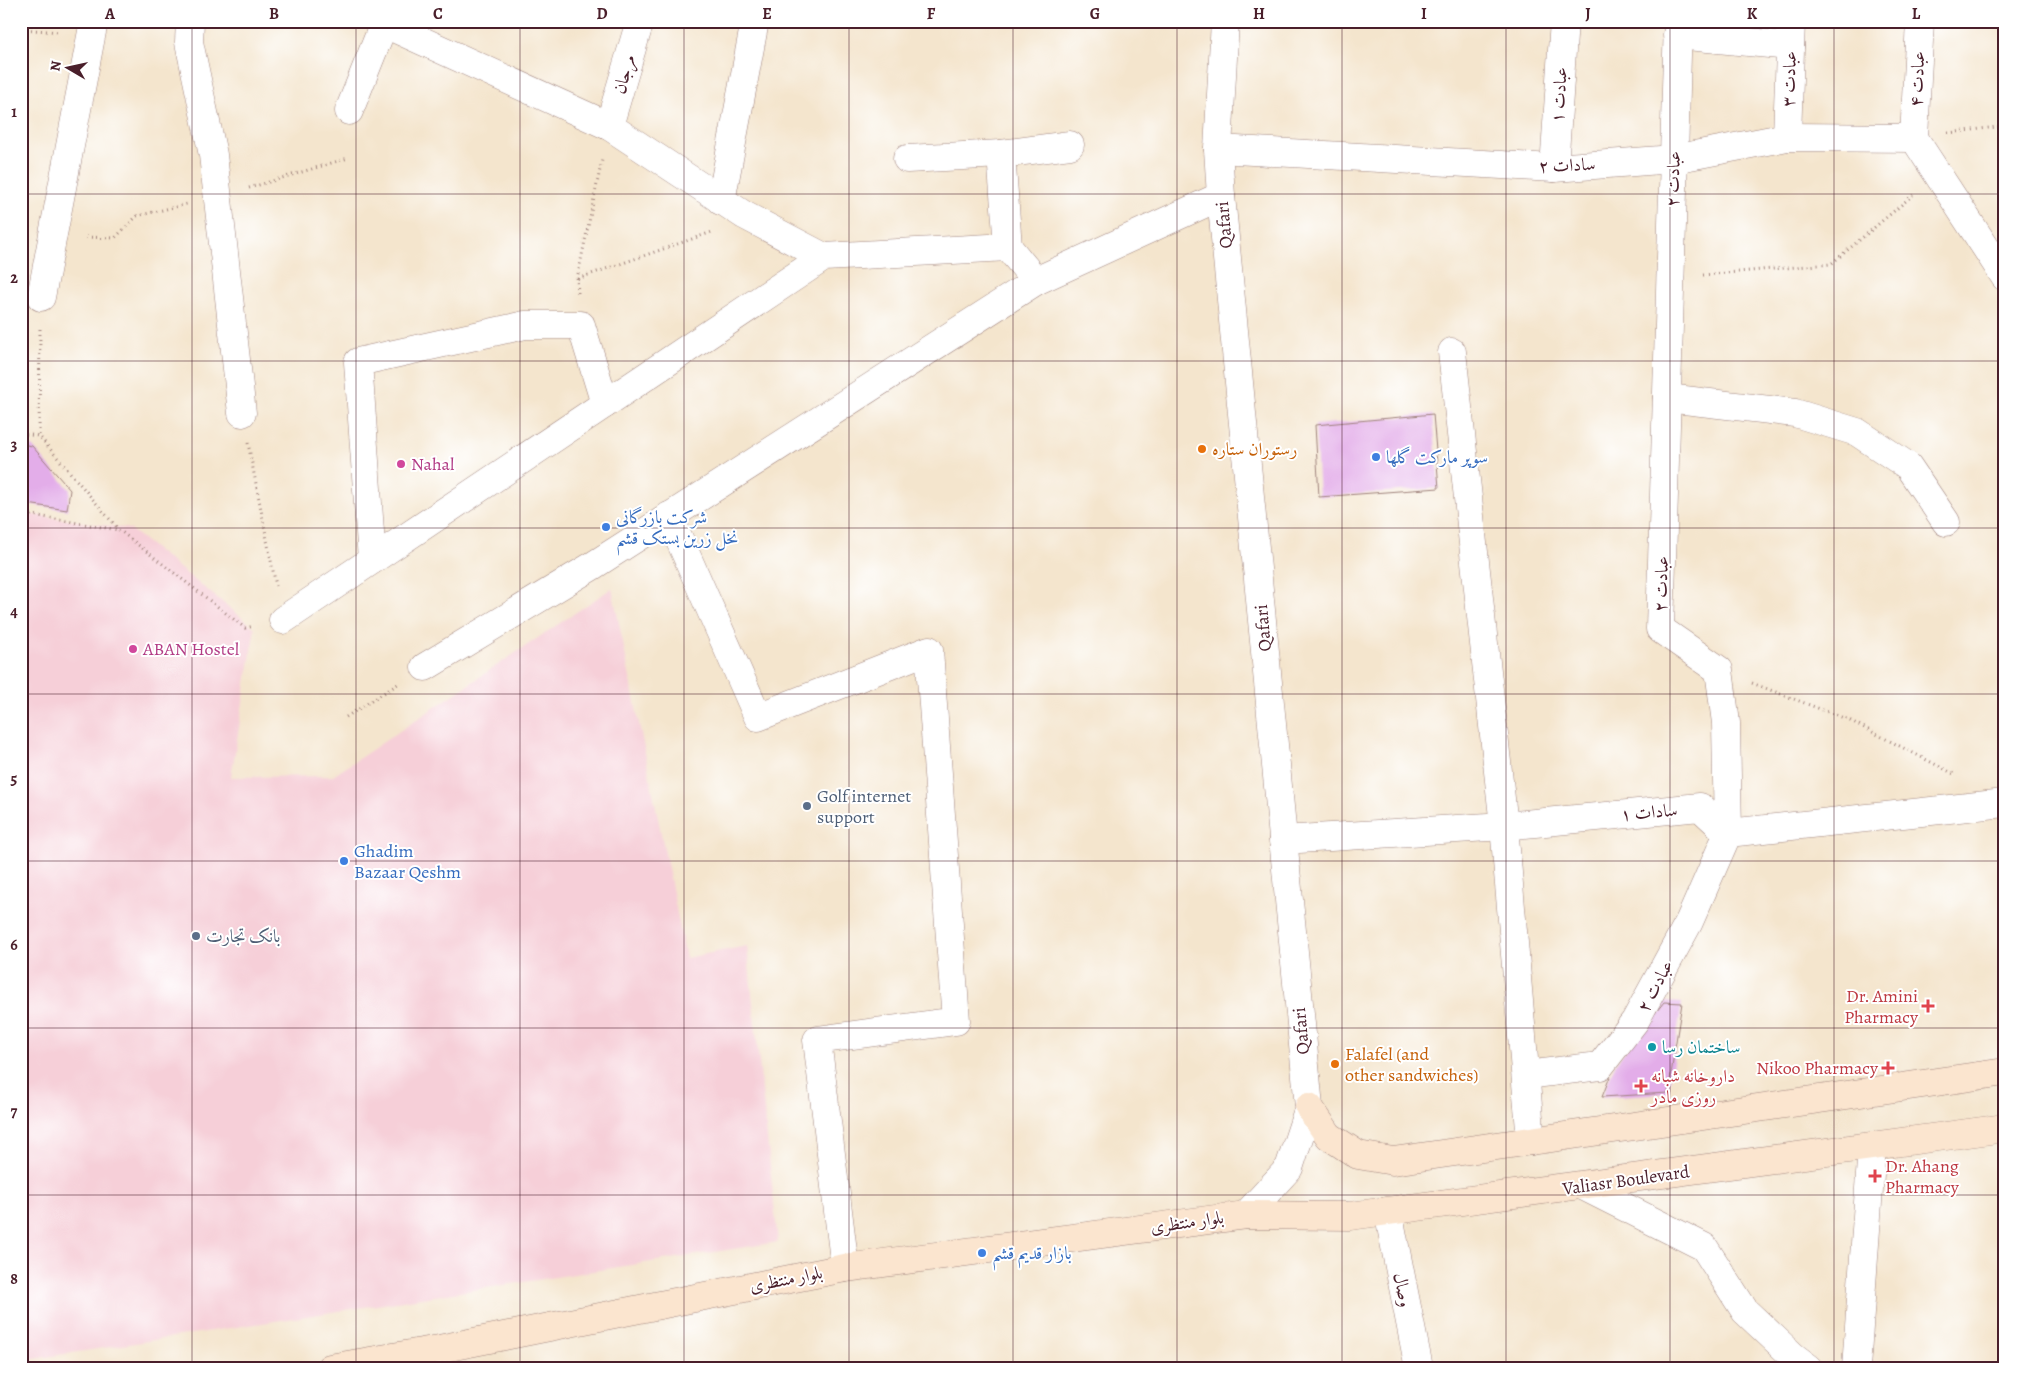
<svg xmlns="http://www.w3.org/2000/svg" width="2026" height="1389" viewBox="0 0 2026 1389" font-family="Alegreya,Amiri,serif">
	<rect width="100%" height="100%" fill="#fff"/>
	<filter id="ink" filterUnits="userSpaceOnUse"><feTurbulence type="fractalNoise" baseFrequency=".02" numOctaves="2"/><feDisplacementMap in="SourceGraphic" scale="10" xChannelSelector="R" yChannelSelector="G"/><feConvolveMatrix kernelMatrix="1 2 1 2 8 2 1 2 1" color-interpolation-filters="sRGB"/></filter>
	<filter id="wash" filterUnits="userSpaceOnUse"><feTurbulence type="fractalNoise" baseFrequency=".0096" numOctaves="4" result="noise"/><feDisplacementMap in="SourceGraphic" scale="20" xChannelSelector="R" yChannelSelector="G"/><feGaussianBlur stdDeviation="1.12" result="paint"/><feColorMatrix in="noise" values="0 0 0 0 0 0 0 0 0 0 0 0 0 0 0 0 0 1.4 0 .05"/><feComposite in="paint" operator="in"/></filter>
	<g filter="url(#wash)">
		<rect width="100%" height="100%" fill="#f4e5cd"/>
		<path fill="#f6cfd8" d="M21,513L130,529L255,628L231,777L333,776L612,588L686,958L747,946L778,1242L21,1361Z"/>
		<g id="blocks">
			<g fill="#e3ade9">
				<path d="M1689,21H1791L1790,46L1688,36Z"/>
				<path d="M1433,414L1439,488L1319,497L1315,425Z"/>
				<path d="M21,444L32,446L70,490L67,510L21,503Z"/>
				<path d="M1664,1002L1682,1003L1668,1093L1602,1097L1615,1064Z"/>
			</g>
		</g>
	</g>
	<g filter="url(#ink)">
		<use href="#blocks" fill-opacity="0" stroke="#9f827c" stroke-width="1"/>
		<g fill="none" stroke-linecap="round" stroke-linejoin="round">
			<g stroke="#9f827c" stroke-width="17">
				<path id="service" d="M439,1349L445,1368"/>
			</g>
			<g stroke="#9f827c" stroke-width="29">
				<g id="minor">
					<path d="M190,21L189,42L213,155L242,413"/>
					<path d="M385,24L609,126L744,215L824,257"/>
					<path d="M1677,35L1790,46"/>
					<path d="M349,111L385,21"/>
					<path d="M609,126L640,21"/>
					<path d="M1787,137L1791,21"/>
					<path d="M1914,138L2005,277"/>
					<path d="M1914,138L1920,21"/>
					<path d="M1218,149L1554,168L1674,159L1787,137L1914,138"/>
					<path d="M1001,154L1008,247"/>
					<path d="M907,159L1001,154L1070,145"/>
					<path d="M1554,168L1564,21"/>
					<path d="M721,201L755,21"/>
					<path d="M41,297L94,21"/>
					<path d="M1452,352L1504,826L1531,1141"/>
					<path d="M1667,398L1795,413L1857,432L1908,466L1946,522"/>
					<path d="M669,516L758,717L929,650L956,1021L817,1040L845,1268"/>
					<path d="M372,560L358,362L525,325H581L605,404"/>
					<path d="M283,620L824,257L1008,247L1036,281"/>
					<path d="M425,667L594,565L1036,281L1221,196"/>
					<path d="M1283,840L1504,826L1700,807L1728,833L2005,803"/>
					<path d="M1526,1075L1600,1066L1635,1021L1689,922L1728,833L1726,723L1719,670L1660,629L1678,21"/>
					<path d="M1583,1186L1704,1247L1745,1311L1793,1356L1809,1368"/>
					<path d="M1388,1211L1419,1368"/>
					<path d="M1856,1368L1872,1147"/>
				</g>
			</g>
			<g stroke="#9f827c" stroke-width="29">
				<path id="tertiary" d="M1225,21L1218,149L1221,196L1309,1107L1289,1168L1246,1215"/>
			</g>
			<g stroke="#9f827c" stroke-width="29">
				<g id="secondary">
					<path d="M1309,1107L1329,1136L1358,1155L1393,1161L2005,1072"/>
					<path d="M330,1368L439,1349L845,1268L1246,1215L1350,1216L2005,1128"/>
				</g>
			</g>
			<g stroke="#9f827c" stroke-width="3" stroke-dasharray="1 4" stroke-linecap="butt">
				<path d="M21,29L60,32"/>
				<path d="M1948,133L2005,126"/>
				<path d="M249,188L348,158"/>
				<path d="M86,237L115,238L137,216L187,204"/>
				<path d="M1703,275L1831,264L1913,195"/>
				<path d="M577,279L602,160"/>
				<path d="M578,293L577,279L712,232"/>
				<path d="M40,329L39,436L119,530L245,628L254,626"/>
				<path d="M21,434L39,436"/>
				<path d="M248,443L276,586"/>
				<path d="M21,513L118,530"/>
				<path d="M1752,683L1849,720L1956,775"/>
				<path d="M346,717L398,684"/>
			</g>
			<use href="#service" stroke="#fff" stroke-width="15"/>
			<use href="#minor" stroke="#fff" stroke-width="28"/>
			<use href="#tertiary" stroke="#fff" stroke-width="28"/>
			<use href="#secondary" stroke="#fbe5cf" stroke-width="28"/>
		</g>
	</g>
	<path fill="none" stroke="#4a1f2b" stroke-width="1" stroke-opacity="0.55" d="M192,21V1368M356,21V1368M520,21V1368M684,21V1368M849,21V1368M1013,21V1368M1177,21V1368M1342,21V1368M1506,21V1368M1670,21V1368M1834,21V1368M21,194H2005M21,361H2005M21,528H2005M21,694H2005M21,861H2005M21,1028H2005M21,1195H2005"/>
	<g fill="#e8710a" stroke="#fff" stroke-width="2">
		<circle cx="1202" cy="449" r="5"/>
		<circle cx="1335" cy="1064" r="5"/>
	</g>
	<g fill="#3f7fe0" stroke="#fff" stroke-width="2">
		<circle cx="1376" cy="457" r="5"/>
		<circle cx="606" cy="527" r="5"/>
		<circle cx="344" cy="861" r="5"/>
		<circle cx="982" cy="1253" r="5"/>
	</g>
	<g fill="#d1479c" stroke="#fff" stroke-width="2">
		<circle cx="401" cy="464" r="5"/>
		<circle cx="133" cy="649" r="5"/>
	</g>
	<g fill="#5c6f8a" stroke="#fff" stroke-width="2">
		<circle cx="807" cy="806" r="5"/>
		<circle cx="196" cy="936" r="5"/>
	</g>
	<g fill="#e0444e" stroke="#fff" stroke-width="2">
		<path d="M1925.5 998.5h5v5h5v5h-5v5h-5v-5h-5v-5h5z"/>
		<path d="M1885.5 1060.5h5v5h5v5h-5v5h-5v-5h-5v-5h5z"/>
		<path d="M1638.5 1078.5h5v5h5v5h-5v5h-5v-5h-5v-5h5z"/>
		<path d="M1872.5 1168.5h5v5h5v5h-5v5h-5v-5h-5v-5h5z"/>
	</g>
	<circle fill="#0f9aa8" stroke="#fff" stroke-width="2" cx="1652" cy="1047" r="5"/>
	<g text-anchor="middle" dominant-baseline="central" stroke-width="4" stroke-linejoin="round" paint-order="stroke">
		<g font-size="18" fill="#4a1f2b" stroke="#fff">
			<text transform="translate(624 74) rotate(-74)">مرجان</text>
			<text transform="translate(1789 79) rotate(-88)">عبادت ۳</text>
			<text transform="translate(1917 79) rotate(-87)">عبادت ۴</text>
			<text transform="translate(1559 95) rotate(-86)">عبادت ۱</text>
			<text transform="translate(1567 165) rotate(-2)">سادات ۲</text>
			<text transform="translate(1673 179) rotate(-88)">عبادت ۲</text>
			<text transform="translate(1224 225) rotate(-95)">Qafari</text>
			<text transform="translate(1661 584) rotate(-88)">عبادت ۲</text>
			<text transform="translate(1263 628) rotate(-95)">Qafari</text>
			<text transform="translate(1649 812) rotate(-5)">سادات ۱</text>
			<text transform="translate(1655 986) rotate(-62)">عبادت ۲</text>
			<text transform="translate(1301 1031) rotate(-95)">Qafari</text>
			<text transform="translate(1626 1180) rotate(-8)">Valiasr Boulevard</text>
			<text transform="translate(1187 1222) rotate(-8)">بلوار منتظری</text>
			<text transform="translate(786 1279) rotate(-11)">بلوار منتظری</text>
			<text transform="translate(1403 1290) rotate(79)">وصال</text>
		</g>
		<g font-size="18" fill="#c56008" stroke="#fff" text-anchor="start">
			<text x="1212" y="449">رستوران ستاره</text>
			<text x="1345" y="1054">Falafel (and<tspan x="1345" dy="21">other sandwiches)</tspan></text>
		</g>
		<g font-size="18" fill="#366cbe" stroke="#fff" text-anchor="start">
			<text x="1386" y="457">سوپر مارکت گلها</text>
			<text x="616" y="517">شرکت بازرگانی<tspan x="616" dy="21">نخل زرین بستک قشم</tspan></text>
			<text x="354" y="851">Ghadim<tspan x="354" dy="21">Bazaar Qeshm</tspan></text>
			<text x="992" y="1253">بازار قدیم قشم</text>
		</g>
		<g font-size="18" fill="#b23c85" stroke="#fff" text-anchor="start">
			<text x="411" y="464">Nahal</text>
			<text x="143" y="649">ABAN Hostel</text>
		</g>
		<g font-size="18" fill="#4e5e75" stroke="#fff" text-anchor="start">
			<text x="817" y="796">Golf internet<tspan x="817" dy="21">support</tspan></text>
			<text x="206" y="936">بانک تجارت</text>
		</g>
		<g font-size="18" fill="#be3a42" stroke="#fff" text-anchor="end">
			<text x="1918" y="996">Dr. Amini<tspan x="1918" dy="21">Pharmacy</tspan></text>
			<text x="1878" y="1068">Nikoo Pharmacy</text>
			<text x="1651" y="1076" text-anchor="start">داروخانه شبانه<tspan x="1651" dy="21">روزی مادر</tspan></text>
			<text x="1885" y="1166" text-anchor="start">Dr. Ahang<tspan x="1885" dy="21">Pharmacy</tspan></text>
		</g>
		<g font-size="18" fill="#0d838f" stroke="#fff" text-anchor="start">
			<text x="1662" y="1047">ساختمان رسا</text>
		</g>
	</g>
	<rect width="2026" height="1389" fill="none" stroke="#fff" stroke-width="55"/>
	<g transform="translate(68 68) rotate(279)" stroke="#ffffff" stroke-width="4" paint-order="stroke">
	<path d="M0-4L9 19L0 12L-9 19Z" fill="#4a1f2b"/>
	<text y="-8" font-size="14" font-weight="bold" text-anchor="middle" fill="#4a1f2b">N</text>
	</g>
	<rect x="28" y="28" width="1970" height="1334" fill="none" stroke="#4a1f2b" stroke-width="2"/>
	<g font-size="16" text-anchor="middle" font-weight="bold" fill="#4a1f2b">
		<text x="110" y="19">A</text>
		<text x="274" y="19">B</text>
		<text x="438" y="19">C</text>
		<text x="602" y="19">D</text>
		<text x="767" y="19">E</text>
		<text x="931" y="19">F</text>
		<text x="1095" y="19">G</text>
		<text x="1259" y="19">H</text>
		<text x="1424" y="19">I</text>
		<text x="1588" y="19">J</text>
		<text x="1752" y="19">K</text>
		<text x="1916" y="19">L</text>
		<text x="14" y="117">1</text>
		<text x="14" y="283">2</text>
		<text x="14" y="450">3</text>
		<text x="14" y="617">4</text>
		<text x="14" y="784">5</text>
		<text x="14" y="950">6</text>
		<text x="14" y="1117">7</text>
		<text x="14" y="1284">8</text>
	</g>
</svg>
